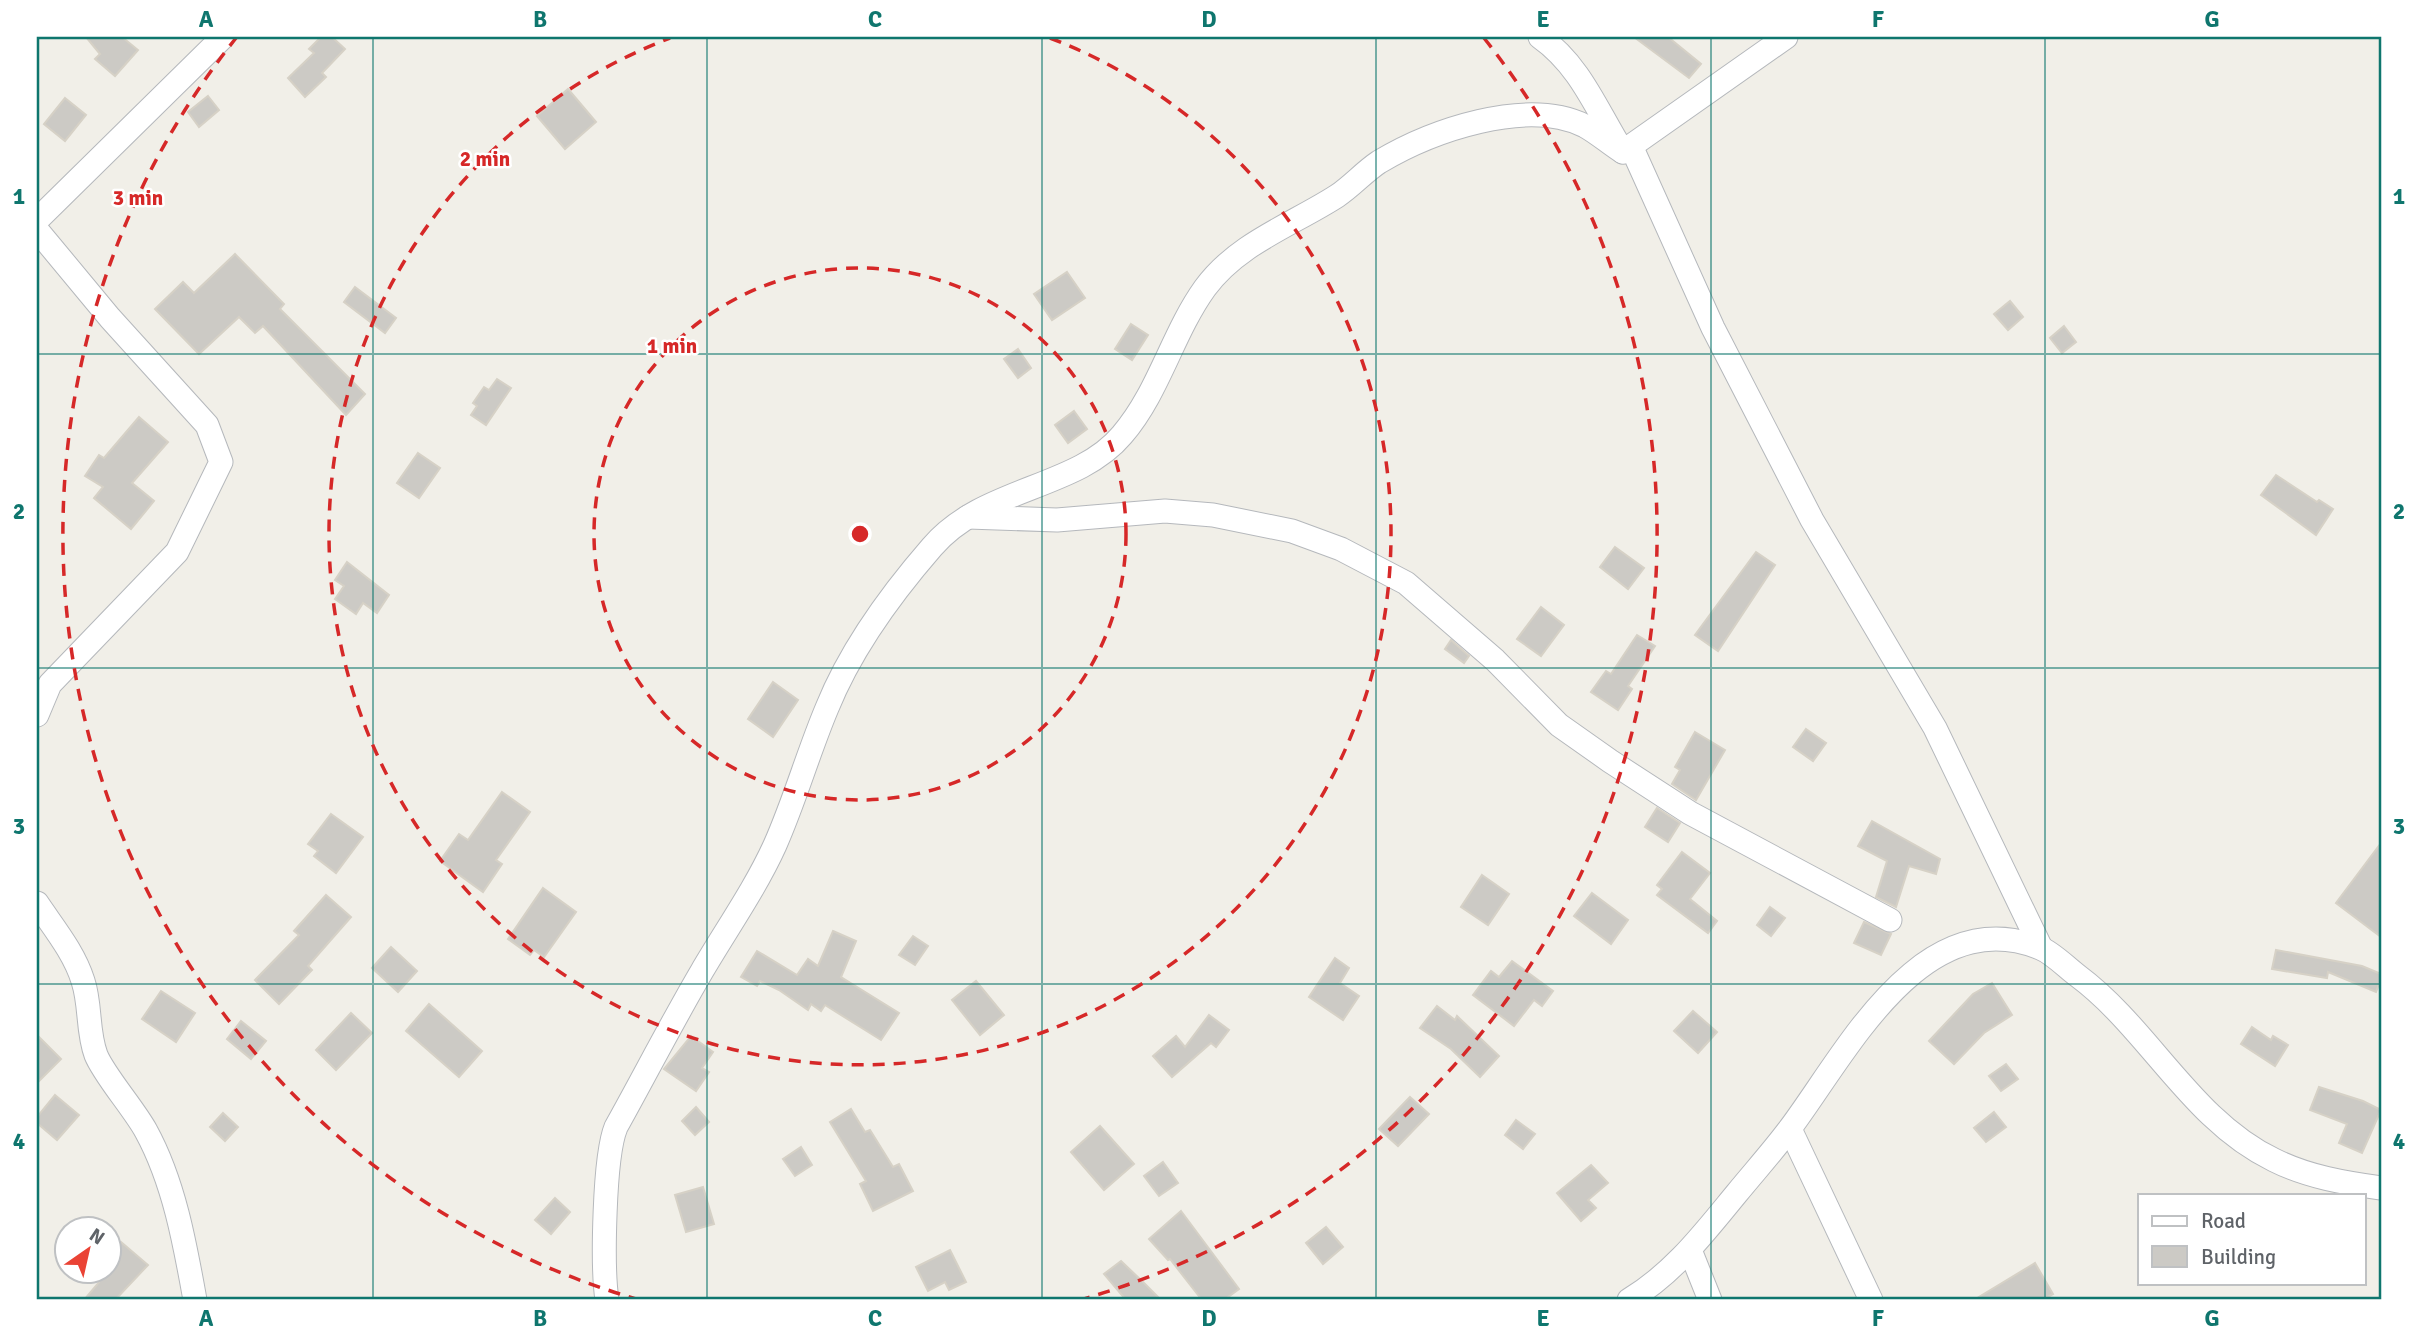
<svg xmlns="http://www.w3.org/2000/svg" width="2418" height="1337" viewBox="0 0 2418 1337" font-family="Signika,sans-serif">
	<rect width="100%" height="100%" fill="#f1efe8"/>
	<g fill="#cccac5" stroke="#d6d1c6" stroke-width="2">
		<path d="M86,37H122L138,50L115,76L95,59L100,54Z"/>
		<path d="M321,37H332L345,49L322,73L326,77L305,97L288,78L314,53L309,49Z"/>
		<path d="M1634,37H1668L1701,64L1689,78Z"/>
		<path d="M568,89L596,122L565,149L537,116Z"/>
		<path d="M208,96L219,110L199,127L188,112Z"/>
		<path d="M65,98L86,115L65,141L44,124Z"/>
		<path d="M235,254L284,304L280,309L365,394L346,415L263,326L255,333L239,317L199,354L155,309L183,282L194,293Z"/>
		<path d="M1067,272L1085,298L1052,320L1034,294Z"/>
		<path d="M355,287L396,318L385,333L344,302Z"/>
		<path d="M2010,301L2023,317L2008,330L1994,314Z"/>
		<path d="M1131,324L1148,335L1132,360L1115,349Z"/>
		<path d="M2064,326L2076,342L2062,353L2050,338Z"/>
		<path d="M1018,349L1031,368L1018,378L1004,359Z"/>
		<path d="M497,379L511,388L486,425L471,415L477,406L473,403L484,387L489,390Z"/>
		<path d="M1074,411L1087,429L1068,443L1055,425Z"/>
		<path d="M139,417L168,442L132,483L154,501L131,529L94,498L103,487L85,476L99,455L104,458Z"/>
		<path d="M418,453L440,468L419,498L397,483Z"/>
		<path d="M2276,475L2317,502L2319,500L2333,509L2316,535L2261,495Z"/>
		<path d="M1615,547L1644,568L1628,589L1600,567Z"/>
		<path d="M1756,552L1775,565L1718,651L1695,635Z"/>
		<path d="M347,562L389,595L377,613L363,603L356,614L335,599L344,586L335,580Z"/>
		<path d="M1541,607L1564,625L1541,656L1517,639Z"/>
		<path d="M1637,635L1655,646L1628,686L1632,689L1618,710L1591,692L1606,671L1611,674Z"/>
		<path d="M1451,640L1469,656L1464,663L1445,649Z"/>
		<path d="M773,682L798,700L773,737L748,719Z"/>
		<path d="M1806,729L1826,743L1813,761L1793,747Z"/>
		<path d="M1695,732L1725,750L1696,800L1672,784L1680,770L1675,767Z"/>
		<path d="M502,792L530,812L496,860L502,864L483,892L440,861L459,834L468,840Z"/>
		<path d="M1657,808L1680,823L1668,842L1645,827Z"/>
		<path d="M331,814L363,837L336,873L314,856L318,851L308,844Z"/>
		<path d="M1872,821L1940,859L1936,874L1909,866L1896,907L1876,897L1887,861L1858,846Z"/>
		<path d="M2381,843V937L2336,903Z"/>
		<path d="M1682,852L1710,873L1690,899L1717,921L1708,933L1657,895L1662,889L1657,885Z"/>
		<path d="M1482,875L1509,894L1488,925L1461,907Z"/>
		<path d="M543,888L576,912L544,957L534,950L530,955L508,939Z"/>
		<path d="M1592,893L1628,920L1611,944L1574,916Z"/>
		<path d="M326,895L351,917L308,966L312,970L279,1004L255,980L299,935L294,931Z"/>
		<path d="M1770,907L1785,918L1771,936L1757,925Z"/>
		<path d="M1864,922L1891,934L1881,955L1854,943Z"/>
		<path d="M833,931L856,941L841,977L899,1013L881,1040L825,1005L821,1011L811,1004L808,1010L779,990L760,981L757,986L741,977L757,951L797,975L808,959L818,966Z"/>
		<path d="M913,936L928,946L915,965L899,955Z"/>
		<path d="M391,947L417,971L398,992L372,968Z"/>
		<path d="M2276,950L2362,966L2381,974V979L2376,992L2328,972L2327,978L2272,969Z"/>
		<path d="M1335,958L1349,968L1340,983L1359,996L1343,1020L1309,997Z"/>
		<path d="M1512,961L1553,991L1542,1006L1534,1000L1514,1026L1473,995L1491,971L1499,977Z"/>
		<path d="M976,981L1004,1015L980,1035L952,1000Z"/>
		<path d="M1992,983L2012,1015L1984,1033L1954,1064L1929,1041L1973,994Z"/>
		<path d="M161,991L195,1013L176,1042L142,1019Z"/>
		<path d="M429,1004L482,1051L459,1077L406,1031Z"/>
		<path d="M1437,1006L1455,1020L1457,1016L1499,1056L1480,1077L1451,1049L1420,1028Z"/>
		<path d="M1693,1011L1717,1032L1698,1053L1674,1031Z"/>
		<path d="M351,1013L372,1033L336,1070L316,1050Z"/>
		<path d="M1209,1015L1229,1030L1216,1047L1211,1043L1172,1077L1153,1056L1176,1036L1185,1047Z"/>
		<path d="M241,1021L266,1041L251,1059L227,1039Z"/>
		<path d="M2252,1027L2271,1040L2273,1036L2288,1045L2275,1066L2241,1044Z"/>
		<path d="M37,1035L61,1059L37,1083Z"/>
		<path d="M691,1036L713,1052L702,1068L709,1072L696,1091L664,1069Z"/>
		<path d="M2006,1064L2018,1079L2001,1091L1989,1076Z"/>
		<path d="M2319,1087L2363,1101L2381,1110L2362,1153L2339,1143L2347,1124L2310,1110Z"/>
		<path d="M55,1095L79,1115L57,1140L37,1123V1117Z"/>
		<path d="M1410,1097L1429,1114L1398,1146L1379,1129Z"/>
		<path d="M696,1107L709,1122L695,1135L682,1121Z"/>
		<path d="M851,1109L865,1132L870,1130L893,1167L899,1164L913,1191L873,1211L860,1184L866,1181L830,1122Z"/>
		<path d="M1994,1112L2006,1127L1986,1142L1974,1128Z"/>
		<path d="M223,1113L238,1127L225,1141L210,1127Z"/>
		<path d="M1516,1120L1535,1134L1523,1149L1505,1135Z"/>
		<path d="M1100,1126L1134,1164L1104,1190L1071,1152Z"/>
		<path d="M801,1147L812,1165L795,1176L783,1159Z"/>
		<path d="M1163,1162L1178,1183L1159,1196L1144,1176Z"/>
		<path d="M1591,1165L1608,1183L1588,1200L1596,1208L1581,1221L1557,1193Z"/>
		<path d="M703,1187L714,1224L686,1232L675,1195Z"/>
		<path d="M555,1198L570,1212L551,1234L535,1220Z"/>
		<path d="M1181,1211L1239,1289L1224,1300H1202L1170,1259L1168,1260L1149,1239Z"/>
		<path d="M1326,1227L1343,1247L1323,1264L1306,1243Z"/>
		<path d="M121,1242L148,1265L115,1300H84L116,1262L109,1256Z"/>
		<path d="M950,1250L966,1282L949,1290L945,1282L928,1291L916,1267Z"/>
		<path d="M1121,1261L1143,1282L1161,1300H1126L1104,1274Z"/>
		<path d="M2035,1263L2053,1294L2042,1300H1974Z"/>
	</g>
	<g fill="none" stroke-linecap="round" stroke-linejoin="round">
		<g stroke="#b5b8bc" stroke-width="25">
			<g id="minor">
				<path d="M1540,37C1581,66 1597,111 1623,152L1631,146L1713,328L1812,520L1935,728L2041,948"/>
				<path d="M1631,146L1786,37"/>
				<path d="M37,220L223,37"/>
				<path d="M37,230L110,318L207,425L221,462L177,552L50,684L37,715"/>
				<path d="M968,517L1057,520L1165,511L1213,515L1292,531L1341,549L1406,583L1495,660L1559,725L1610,761L1690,813L1890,920"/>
				<path d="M37,903C53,927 74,952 83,981C91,1005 87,1031 96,1055C104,1075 134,1109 146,1131C174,1182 185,1244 195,1300"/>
				<path d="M1790,1129L1871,1300"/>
				<path d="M1690,1250L1710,1300"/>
				<path d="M607,1300C602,1267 604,1156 616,1127C645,1075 672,1022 702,971C726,930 755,889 775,845C795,800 808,753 827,708C850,651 892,593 932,547C983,487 1077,489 1122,435C1159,392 1172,334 1205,288C1238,243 1292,225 1337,196C1352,186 1364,172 1379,162C1431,131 1526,97 1585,126C1598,133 1610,144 1623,152"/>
				<path d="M1629,1300C1674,1273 1704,1233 1737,1193C1755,1171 1774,1150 1791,1127C1847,1052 1922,901 2040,948C2053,953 2067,968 2078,976C2149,1029 2192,1121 2274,1160C2308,1177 2345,1183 2381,1188"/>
			</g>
		</g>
		<use href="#minor" stroke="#fff" stroke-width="23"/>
	</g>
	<path fill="none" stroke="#0f766e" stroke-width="2" stroke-opacity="0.55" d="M373,37V1300M707,37V1300M1042,37V1300M1376,37V1300M1711,37V1300M2045,37V1300M37,354H2381M37,668H2381M37,984H2381"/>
	<g fill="none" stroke="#d62828" stroke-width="3.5" stroke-dasharray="12 9">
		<circle cx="860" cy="534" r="266"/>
		<path d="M1050 38A531 531 0 1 1 670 38"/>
		<path d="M640 1300A797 797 0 0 1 236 38M1484 38A797 797 0 0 1 1080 1300"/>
	</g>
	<circle cx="860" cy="534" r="10" fill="#d62828" stroke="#fff" stroke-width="3.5"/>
	<g font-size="21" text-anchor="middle" font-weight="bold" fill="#d62828" stroke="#fff" stroke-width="5" stroke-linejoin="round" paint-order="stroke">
		<text x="485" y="166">2 min</text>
		<text x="138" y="205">3 min</text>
		<text x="672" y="353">1 min</text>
	</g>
	<rect width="2418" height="1337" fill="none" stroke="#ffffff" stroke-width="77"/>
	<rect x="2138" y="1194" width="228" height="91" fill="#ffffff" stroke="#bfc1c3" stroke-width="2"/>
	<rect x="2152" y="1216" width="35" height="10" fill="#ffffff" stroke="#bfc1c3" stroke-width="2"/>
	<text x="2201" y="1228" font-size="21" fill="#5f6368">Road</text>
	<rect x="2152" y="1246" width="35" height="21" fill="#cccac5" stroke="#bfc1c3" stroke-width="2"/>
	<text x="2201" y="1264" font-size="21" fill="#5f6368">Building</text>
	<g transform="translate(88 1250) rotate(34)"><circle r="33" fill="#ffffff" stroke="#bfc1c3" stroke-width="2"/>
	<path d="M0-5L12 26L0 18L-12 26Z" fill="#ea4335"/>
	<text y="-10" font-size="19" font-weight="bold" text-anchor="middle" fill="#5f6368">N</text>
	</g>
	<rect x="38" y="38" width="2342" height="1260" fill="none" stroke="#0f766e" stroke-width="2.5"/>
	<g font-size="23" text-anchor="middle" font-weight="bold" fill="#0f766e">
		<text x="206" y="27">A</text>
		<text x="540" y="27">B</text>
		<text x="875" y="27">C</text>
		<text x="1209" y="27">D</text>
		<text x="1543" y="27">E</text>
		<text x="1878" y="27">F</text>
		<text x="2212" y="27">G</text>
		<text x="19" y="204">1</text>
		<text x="2399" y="204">1</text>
		<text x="19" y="519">2</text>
		<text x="2399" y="519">2</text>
		<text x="19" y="834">3</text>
		<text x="2399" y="834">3</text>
		<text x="19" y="1149">4</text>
		<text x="2399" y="1149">4</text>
		<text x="206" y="1326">A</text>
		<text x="540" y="1326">B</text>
		<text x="875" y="1326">C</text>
		<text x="1209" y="1326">D</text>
		<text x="1543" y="1326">E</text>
		<text x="1878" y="1326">F</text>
		<text x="2212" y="1326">G</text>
	</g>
</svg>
